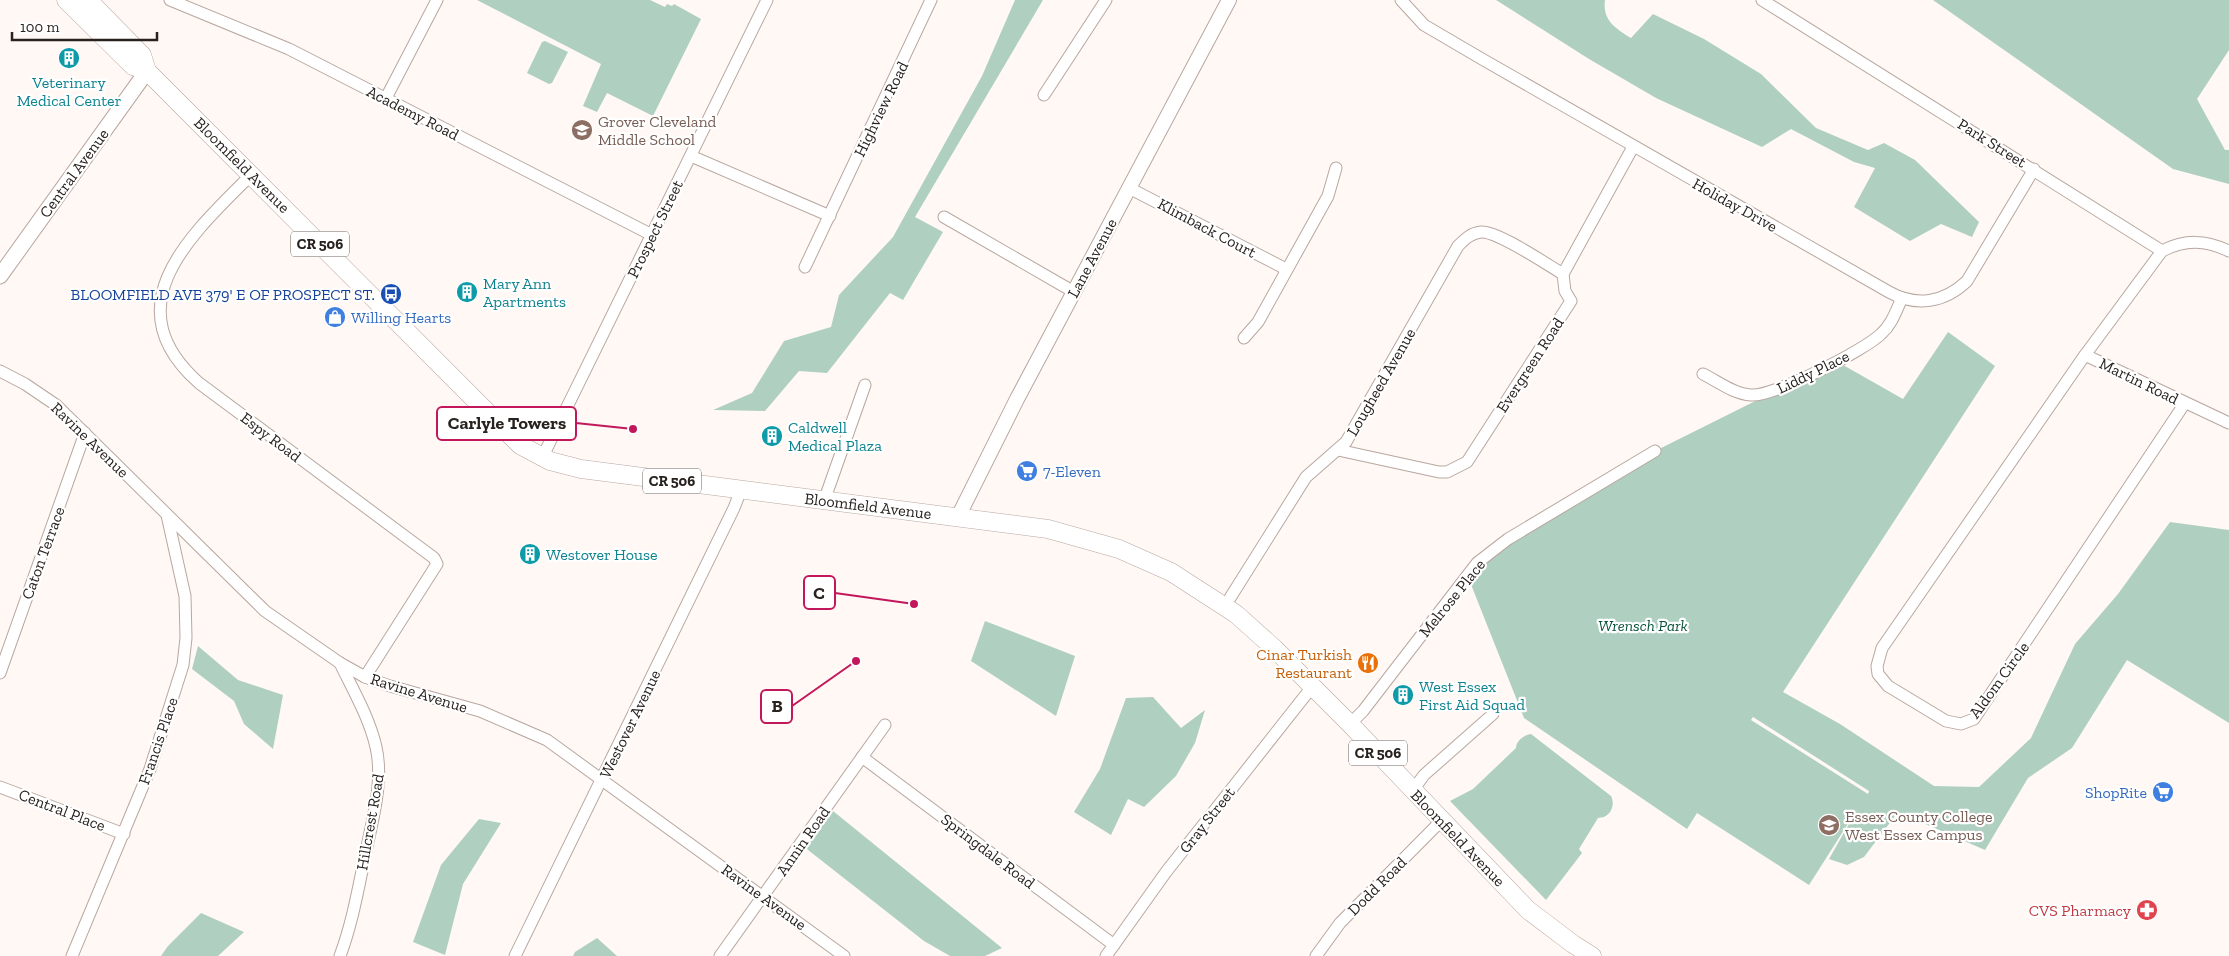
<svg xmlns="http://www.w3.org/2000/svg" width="2229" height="956" viewBox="0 0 2229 956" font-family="'Zilla Slab',serif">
	<rect width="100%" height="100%" fill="#fff8f4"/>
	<g fill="#afd0c0" fill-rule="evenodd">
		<path d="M477,0H650L665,7L667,4L672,6L674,4L701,19L653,116L607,93L597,112L583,106L601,64Z"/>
		<path d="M1015,0H1043L915,217L943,232L903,300L890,293L827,373L799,371L765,411L713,410L752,393L784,341L831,327L839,295L893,237L982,76Z"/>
		<path d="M1496,0H1605C1602,20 1616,29 1631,38L1653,14L1704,39L1761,74L1816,128L1868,150L1884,143L1915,160L1979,222L1972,237L1941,224L1910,241L1854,207L1875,168L1854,162L1791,129L1762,147L1656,98L1589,59Z"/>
		<path d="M1933,0H2229V50L2197,99L2225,150H2229V184L2173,169Z"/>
		<path d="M545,41L568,52L552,83L549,84L527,73L542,42Z"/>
		<path d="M1948,332L1995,366L1783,692L1840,724L1934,786L1979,787L2031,738L2075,644L2118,594L2170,522L2229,530V723L2127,660L2072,748L2028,778L1985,850L1898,812L1864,857L1847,865L1829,859L1858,808L1809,885L1697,813L1687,829L1524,718L1470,582L1487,555L1655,451L1836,361L1903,399ZM1753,717L1869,791L1868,794L1751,720Z"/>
		<path d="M985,621L1075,656L1056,716L971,661Z"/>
		<path d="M198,646L238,680L283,695L273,749L244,724L234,701L192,669Z"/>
		<path d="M1153,697L1181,728L1205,710L1195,743L1176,776L1144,807L1128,799L1111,835L1074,812L1100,769L1126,698Z"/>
		<path d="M1531,734L1611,796C1615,804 1612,813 1604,817L1598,818L1579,849L1582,853L1546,900L1450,801L1473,789L1516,748C1516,741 1524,735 1531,734Z"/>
		<path d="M833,811L1002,948L985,956H950L924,941L803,846Z"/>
		<path d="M479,819L501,823L463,884L445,955L413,942L441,865Z"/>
		<path d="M201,913L244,932L218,956H161L168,946Z"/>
		<path d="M597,938L617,956H573L575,952Z"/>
	</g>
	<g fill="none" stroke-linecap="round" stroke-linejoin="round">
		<g stroke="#b8a7a0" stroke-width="13">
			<g id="minor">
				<path d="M170,0L289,49L652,235"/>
				<path d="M1401,0L1424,25L1482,59L1889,292C1916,307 1944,303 1967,281L2034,169"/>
				<path d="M1762,0L2162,251C2186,239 2205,240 2229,251"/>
				<path d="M1044,95L1106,0"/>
				<path d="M386,98L437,0"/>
				<path d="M691,156L830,216"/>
				<path d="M252,174C192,234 111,305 199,383L434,558L437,564L365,677"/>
				<path d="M1129,188L1286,269"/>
				<path d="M944,217L1074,292"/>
				<path d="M2162,251L2085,355L1882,648L1877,666L1878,674L1888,686L1946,721L1961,724L1974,719L2185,403"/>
				<path d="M805,267L931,0"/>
				<path d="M1244,338L1258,322L1328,196L1336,168"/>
				<path d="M2085,355L2229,423"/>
				<path d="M0,371L25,384L56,405L265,611L340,663L365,677L390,686L480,711L547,740L844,956"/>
				<path d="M1703,374C1719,382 1734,394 1751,395C1773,397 1865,350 1881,334C1892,324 1896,311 1902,298"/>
				<path d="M1338,450L1439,472H1447L1467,462L1571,301L1565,291L1563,274L1633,147"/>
				<path d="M542,458L767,0"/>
				<path d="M824,501L865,385"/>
				<path d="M1225,606L1306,477L1346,442L1458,246C1465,239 1471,233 1481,232C1498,231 1546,264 1563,274"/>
				<path d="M0,673L85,433"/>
				<path d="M1350,724L1363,711L1477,563L1508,539L1655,451"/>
				<path d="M862,757L1114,945"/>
				<path d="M0,787L124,834"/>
				<path d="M1413,790L1424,775L1493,714"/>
				<path d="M72,956L150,769L183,665L186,638L185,596L167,515"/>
				<path d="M340,956C352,924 358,890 365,856C372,821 384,782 376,747C369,717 353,690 340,663"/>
				<path d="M515,956L734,508L741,490"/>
				<path d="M720,956L885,725"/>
				<path d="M1106,956L1166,872L1312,687"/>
				<path d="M1316,956L1340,923L1442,820"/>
			</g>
		</g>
		<g stroke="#b8a7a0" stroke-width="16">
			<path id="tertiary" d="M958,517L1017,399L1229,0"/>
		</g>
		<g stroke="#b8a7a0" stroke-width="17">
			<path id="secondary" d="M0,276L147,71"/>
		</g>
		<g stroke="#b8a7a0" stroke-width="19">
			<g id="primary">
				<path d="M66,0L133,66L147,71"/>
				<path d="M88,0L142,55L147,71L156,80L520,445L550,461L581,469L1048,529L1119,549L1171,572L1236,614L1274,648L1350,724L1528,910L1573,944L1592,956"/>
			</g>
		</g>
		<use href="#minor" stroke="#fff" stroke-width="11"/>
		<use href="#tertiary" stroke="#fff" stroke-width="14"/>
		<use href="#secondary" stroke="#fff" stroke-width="15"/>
		<use href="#primary" stroke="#fff" stroke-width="18"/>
	</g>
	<defs>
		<g id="building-disc" transform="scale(1.125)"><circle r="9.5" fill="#0f9aa8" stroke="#fff"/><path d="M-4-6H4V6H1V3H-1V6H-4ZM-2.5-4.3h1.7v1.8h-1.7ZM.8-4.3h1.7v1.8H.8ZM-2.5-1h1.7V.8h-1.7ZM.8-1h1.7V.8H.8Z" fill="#fff"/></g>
		<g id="school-disc" transform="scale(1.125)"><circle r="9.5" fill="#8d6e63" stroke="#fff"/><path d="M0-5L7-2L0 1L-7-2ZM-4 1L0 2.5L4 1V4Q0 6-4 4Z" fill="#fff"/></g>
		<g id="bus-disc" transform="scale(1.125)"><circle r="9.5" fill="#1a4fb4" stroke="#fff"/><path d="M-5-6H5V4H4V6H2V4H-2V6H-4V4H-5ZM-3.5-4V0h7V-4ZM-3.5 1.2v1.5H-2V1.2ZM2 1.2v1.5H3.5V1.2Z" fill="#fff"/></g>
		<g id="shop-disc" transform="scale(1.125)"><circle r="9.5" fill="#3f7fe0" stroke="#fff"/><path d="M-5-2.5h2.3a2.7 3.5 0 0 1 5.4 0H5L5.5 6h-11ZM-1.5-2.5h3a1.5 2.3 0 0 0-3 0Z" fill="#fff"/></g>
		<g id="supermarket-disc" transform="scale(1.125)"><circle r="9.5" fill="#3f7fe0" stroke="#fff"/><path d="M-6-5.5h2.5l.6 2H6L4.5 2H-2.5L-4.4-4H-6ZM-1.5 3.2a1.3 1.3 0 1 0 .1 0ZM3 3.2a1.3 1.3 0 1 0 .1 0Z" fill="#fff"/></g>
		<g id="restaurant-disc" transform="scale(1.125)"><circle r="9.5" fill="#e8710a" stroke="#fff"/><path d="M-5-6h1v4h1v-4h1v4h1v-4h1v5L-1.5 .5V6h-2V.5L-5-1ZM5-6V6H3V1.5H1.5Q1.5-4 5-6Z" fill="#fff"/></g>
		<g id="university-disc" transform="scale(1.125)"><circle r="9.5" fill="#8d6e63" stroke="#fff"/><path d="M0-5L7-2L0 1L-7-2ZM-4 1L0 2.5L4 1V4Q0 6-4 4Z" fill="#fff"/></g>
		<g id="pharmacy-disc" transform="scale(1.125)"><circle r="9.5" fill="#e0444e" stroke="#fff"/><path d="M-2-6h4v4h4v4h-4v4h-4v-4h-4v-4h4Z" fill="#fff"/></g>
	</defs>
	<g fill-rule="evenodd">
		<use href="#building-disc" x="69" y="58"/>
		<use href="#school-disc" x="582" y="130"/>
		<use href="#building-disc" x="467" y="292"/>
		<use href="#bus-disc" x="391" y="294"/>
		<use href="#shop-disc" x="335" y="317"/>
		<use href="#building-disc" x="772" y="436"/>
		<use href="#supermarket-disc" x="1027" y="471"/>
		<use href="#building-disc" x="530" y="554"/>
		<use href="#restaurant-disc" x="1368" y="663"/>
		<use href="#building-disc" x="1403" y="695"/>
		<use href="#supermarket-disc" x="2163" y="792"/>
		<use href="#university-disc" x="1829" y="825"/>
		<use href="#pharmacy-disc" x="2147" y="910"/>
	</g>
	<g text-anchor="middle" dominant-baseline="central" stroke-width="4.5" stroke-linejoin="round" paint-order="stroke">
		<g fill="#fff" stroke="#686462" stroke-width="1">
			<rect x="291" y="231.5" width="58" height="25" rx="4"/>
			<rect x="643" y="468.5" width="58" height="25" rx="4"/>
			<rect x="1349" y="740.5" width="58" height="25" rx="4"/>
		</g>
		<g font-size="15" font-weight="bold" fill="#28221f">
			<text x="320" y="244">CR 506</text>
			<text x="672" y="481">CR 506</text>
			<text x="1378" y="753">CR 506</text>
		</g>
		<g font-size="16" fill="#0d838f" stroke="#fff" text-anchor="start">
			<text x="69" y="82" text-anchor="middle">Veterinary<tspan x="69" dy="18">Medical Center</tspan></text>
			<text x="483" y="283">Mary Ann<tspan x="483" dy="18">Apartments</tspan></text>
			<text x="788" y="427">Caldwell<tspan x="788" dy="18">Medical Plaza</tspan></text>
			<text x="546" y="554">Westover House</text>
			<text x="1419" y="686">West Essex<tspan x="1419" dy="18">First Aid Squad</tspan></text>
		</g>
		<g font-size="16" fill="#28221f" stroke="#fff">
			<text transform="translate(881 109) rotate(-64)">Highview Road</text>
			<text transform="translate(413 113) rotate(27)">Academy Road</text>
			<text transform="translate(1992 143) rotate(32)">Park Street</text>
			<text transform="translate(242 165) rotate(45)">Bloomfield Avenue</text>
			<text transform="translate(74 173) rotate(-54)">Central Avenue</text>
			<text transform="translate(1735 205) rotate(29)">Holiday Drive</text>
			<text transform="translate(1207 228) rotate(28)">Klimback Court</text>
			<text transform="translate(655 229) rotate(-64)">Prospect Street</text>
			<text transform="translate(1092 258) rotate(-62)">Lane Avenue</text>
			<text transform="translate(1530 365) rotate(-57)">Evergreen Road</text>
			<text transform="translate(1813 372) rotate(-26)">Liddy Place</text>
			<text transform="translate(2139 381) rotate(26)">Martin Road</text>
			<text transform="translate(1381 382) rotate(-60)">Lougheed Avenue</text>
			<text transform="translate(271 437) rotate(37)">Espy Road</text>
			<text transform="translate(90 440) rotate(44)">Ravine Avenue</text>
			<text transform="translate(868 506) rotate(7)">Bloomfield Avenue</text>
			<text transform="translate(43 553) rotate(-70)">Caton Terrace</text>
			<text transform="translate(1452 598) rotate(-51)">Melrose Place</text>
			<text transform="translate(1999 680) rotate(-54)">Aldom Circle</text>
			<text transform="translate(419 693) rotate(17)">Ravine Avenue</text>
			<text transform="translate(630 724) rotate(-64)">Westover Avenue</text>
			<text transform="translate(158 741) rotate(-71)">Francis Place</text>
			<text transform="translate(62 810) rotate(21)">Central Place</text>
			<text transform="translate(1207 820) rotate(-52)">Gray Street</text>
			<text transform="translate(370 822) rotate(-80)">Hillcrest Road</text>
			<text transform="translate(1458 838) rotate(46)">Bloomfield Avenue</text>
			<text transform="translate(803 841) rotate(-55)">Annin Road</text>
			<text transform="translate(988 851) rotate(37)">Springdale Road</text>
			<text transform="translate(1377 886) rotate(-45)">Dodd Road</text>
			<text transform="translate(764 897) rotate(36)">Ravine Avenue</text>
		</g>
		<g font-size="16" fill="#785e54" stroke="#fff" text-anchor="start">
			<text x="598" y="121">Grover Cleveland<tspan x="598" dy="18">Middle School</tspan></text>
			<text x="1845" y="816">Essex County College<tspan x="1845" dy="18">West Essex Campus</tspan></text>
		</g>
		<g font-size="16" fill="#164399" stroke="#fff" text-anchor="end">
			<text x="375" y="294">BLOOMFIELD AVE 379' E OF PROSPECT ST.</text>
		</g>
		<g font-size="16" fill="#366cbe" stroke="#fff" text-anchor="start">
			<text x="351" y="317">Willing Hearts</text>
			<text x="1043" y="471">7-Eleven</text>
			<text x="2147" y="792" text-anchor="end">ShopRite</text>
		</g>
		<g font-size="16" font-style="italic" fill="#075138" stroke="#fff">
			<text x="1643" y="625">Wrensch Park</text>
		</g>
		<g font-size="16" fill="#c56008" stroke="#fff" text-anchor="end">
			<text x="1352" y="654">Cinar Turkish<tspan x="1352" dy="18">Restaurant</tspan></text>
		</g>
		<g font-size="16" fill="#be3a42" stroke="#fff" text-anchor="end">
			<text x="2131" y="910">CVS Pharmacy</text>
		</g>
	</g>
	<path fill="none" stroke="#c2185b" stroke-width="2" d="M633 429L576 423M914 604L835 593M856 661L792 706"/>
	<g fill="#c2185b" stroke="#fff" stroke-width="2">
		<circle cx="633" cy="429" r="5"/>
		<circle cx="914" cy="604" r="5"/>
		<circle cx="856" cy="661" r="5"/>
	</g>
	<g fill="#fff" stroke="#c2185b" stroke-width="2">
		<rect x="437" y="407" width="139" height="33" rx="5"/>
		<rect x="804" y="576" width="31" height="33" rx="5"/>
		<rect x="761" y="690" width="31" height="33" rx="5"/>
	</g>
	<g font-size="18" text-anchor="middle" font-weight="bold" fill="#28221f">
		<text x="507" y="429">Carlyle Towers</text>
		<text x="819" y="599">C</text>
		<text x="777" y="712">B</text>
	</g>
	<path d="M12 32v8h145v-8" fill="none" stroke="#28221f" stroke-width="2.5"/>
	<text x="20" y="32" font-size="15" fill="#28221f" stroke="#ffffff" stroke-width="4" paint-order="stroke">100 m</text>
</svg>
